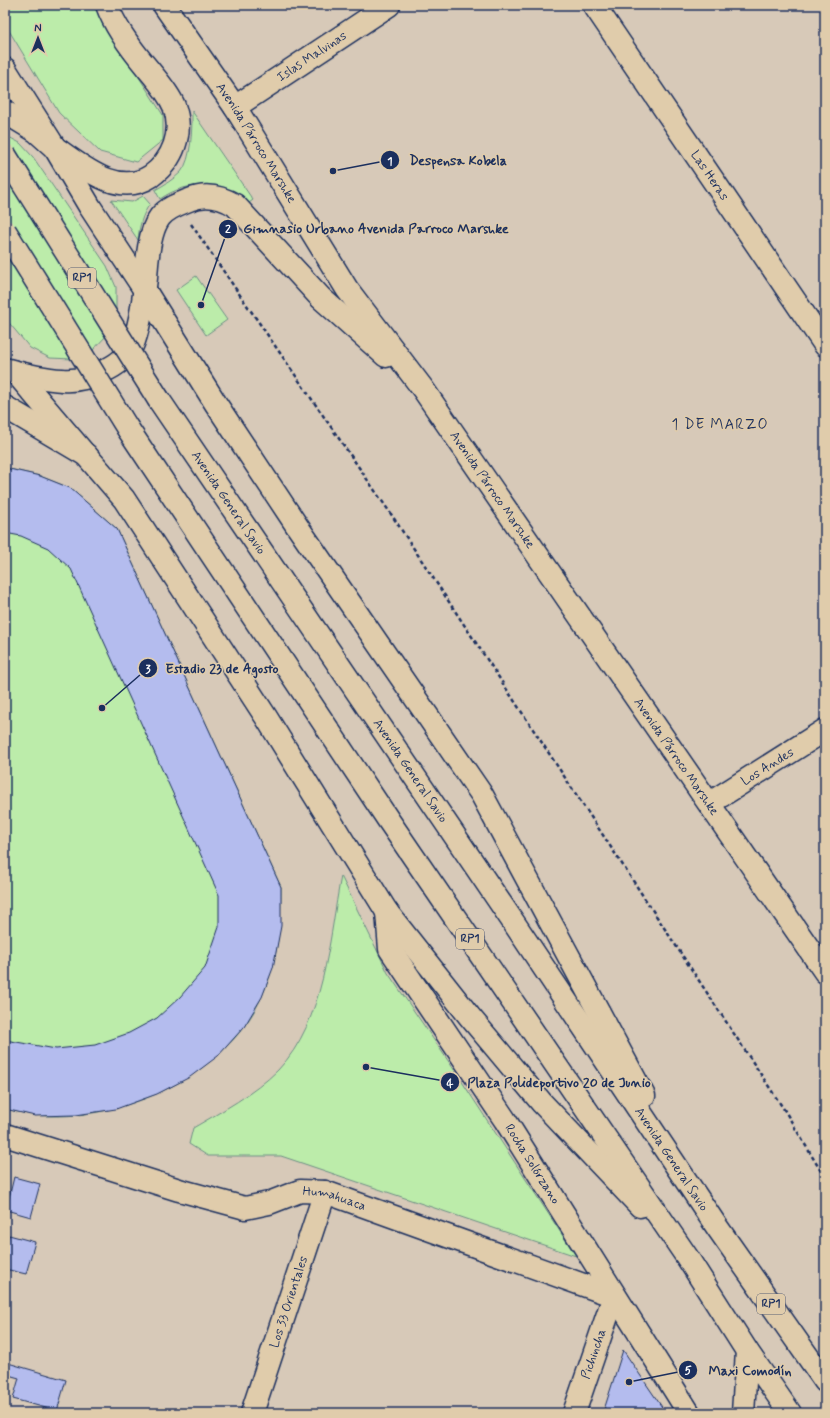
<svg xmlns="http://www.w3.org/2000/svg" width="830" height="1418" viewBox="0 0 830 1418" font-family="Mynerve,sans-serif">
	<rect width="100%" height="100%" fill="#d7c9b8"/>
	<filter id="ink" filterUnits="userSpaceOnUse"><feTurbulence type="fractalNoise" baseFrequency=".025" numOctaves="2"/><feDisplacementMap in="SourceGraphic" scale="8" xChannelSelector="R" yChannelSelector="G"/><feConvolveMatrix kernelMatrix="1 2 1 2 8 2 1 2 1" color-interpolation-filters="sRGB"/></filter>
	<g filter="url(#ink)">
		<g fill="#bcecaa" stroke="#6c8e84">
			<path d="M5,5H93L163,115V140L136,162L100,152L59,113L5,24Z"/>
			<path d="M192,111L253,200L249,203C222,182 189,179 160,199L155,190C164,185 174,179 181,172C192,159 192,127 192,111Z"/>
			<path d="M5,135L20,143L33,157L107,266L116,287V311L108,334L92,351L72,359L50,358L30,348L5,318Z"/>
			<path d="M143,196L150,204C142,214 139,228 138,240L111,200L132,202Z"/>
			<path d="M196,276L227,320L206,335L176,290Z"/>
			<path d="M5,468L40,476L70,488L117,529L281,887C281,925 278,961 262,996C227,1076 119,1124 35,1115C25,1114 15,1111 5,1109Z"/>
			<path d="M341,876L388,973L451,1065L576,1256L281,1156H208L189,1144L193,1128C222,1111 254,1094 278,1070C325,1021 329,939 341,876Z"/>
		</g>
		<g fill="#b4bcee" stroke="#1b2f5e">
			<path d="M5,468L40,476L70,488L117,529L281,887V926L273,968L262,997L244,1027L218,1056L190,1077L157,1094L116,1109L76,1115L35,1116L5,1109V1040L56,1049L95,1045L129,1033L157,1018L180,997L205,968L219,927V895L71,569L48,548L21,536L5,533Z"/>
			<path d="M14,1177L40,1184L31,1217L6,1210Z"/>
			<path d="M9,1235L35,1242L26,1274L5,1269V1249Z"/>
			<path d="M623,1350L666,1413H603Z"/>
			<path d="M8,1363L66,1380L57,1411L13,1399L19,1378L5,1374Z"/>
		</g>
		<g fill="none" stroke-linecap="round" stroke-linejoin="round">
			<g stroke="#1b2f5e" stroke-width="25">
				<g id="minor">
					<path id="s1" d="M594,5L825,345"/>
					<path id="s2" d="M235,107L389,5"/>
					<path id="s3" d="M5,1135L179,1190L245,1208L269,1203L300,1191L325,1192L614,1296L574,1413"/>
					<path id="s4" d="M252,1413L325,1192"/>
				</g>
			</g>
			<g stroke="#1b2f5e" stroke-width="25">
				<g id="tertiary">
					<path d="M15,372L83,452"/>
					<path id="s5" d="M387,912L390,949L505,1120L689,1413"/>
					<path d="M743,1413L747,1351"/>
				</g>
			</g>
			<g stroke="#1b2f5e" stroke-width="25">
				<g id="secondary">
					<path id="s6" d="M164,5L235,107L347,289L423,389L825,972"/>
					<path d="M5,112L36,131L55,148L90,207L144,289"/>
					<path d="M55,148C82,166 118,198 151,176C173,160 184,133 174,106C168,92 157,80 148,69C132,50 115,28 107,5"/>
					<path d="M5,369C23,374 43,379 62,380C84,382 123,368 132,346C139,330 144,296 146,278C147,260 149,231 160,217C167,208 179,204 189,200C205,193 220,196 235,205L321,298L386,356"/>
					<path d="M5,407L86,455"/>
					<path id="s7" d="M710,803L825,730"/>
				</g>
			</g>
			<g stroke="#1b2f5e" stroke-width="25">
				<g id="motorway">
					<path d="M5,69L55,148"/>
					<path d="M144,289L216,404L297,526L482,795L644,1096"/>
					<path id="s8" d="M159,400L516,926L717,1227L825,1381"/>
					<path d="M128,429L389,821L687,1257L747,1351L790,1413"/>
					<path d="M86,455L124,499L266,717L387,912L470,1017L542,1103L640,1206"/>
				</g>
			</g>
			<path stroke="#1b2f5e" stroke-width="2.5" stroke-dasharray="4 3" stroke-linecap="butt" d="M191,224L391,514L785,1111L825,1178"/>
			<use href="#minor" stroke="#e0ccab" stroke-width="22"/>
			<use href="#tertiary" stroke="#e0ccab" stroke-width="22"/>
			<use href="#secondary" stroke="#e0ccab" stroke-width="22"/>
			<use href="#motorway" stroke="#e0ccab" stroke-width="22"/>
			<g stroke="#1b2f5e" stroke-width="25" stroke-linecap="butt">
				<g id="motorway-bridge">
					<path d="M5,155L159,400"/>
					<path d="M5,231L128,429"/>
				</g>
			</g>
			<use href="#motorway-bridge" stroke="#e0ccab" stroke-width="22"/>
		</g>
	</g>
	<g text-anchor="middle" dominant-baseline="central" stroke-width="3" stroke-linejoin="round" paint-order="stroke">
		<g fill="#e0ccab" stroke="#565e75" stroke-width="1">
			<rect x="68" y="268" width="28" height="20" rx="3"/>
			<rect x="456" y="929" width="28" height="20" rx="3"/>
			<rect x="757" y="1294" width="28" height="20" rx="3"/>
		</g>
		<g font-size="12" font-weight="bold" fill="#1b2f5e">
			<text x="82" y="278">RP1</text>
			<text x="470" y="939">RP1</text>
			<text x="771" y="1304">RP1</text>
		</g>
		<g font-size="13" fill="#1b2f5e" stroke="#e0ccab">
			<text stroke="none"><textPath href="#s2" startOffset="92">Islas Malvinas</textPath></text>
			<text stroke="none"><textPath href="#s6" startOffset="166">Avenida Párroco Marshke</textPath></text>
			<text stroke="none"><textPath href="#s1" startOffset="206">Las Heras</textPath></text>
			<text stroke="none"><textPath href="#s6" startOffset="586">Avenida Párroco Marshke</textPath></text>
			<text stroke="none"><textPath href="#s8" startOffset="124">Avenida General Savio</textPath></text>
			<text stroke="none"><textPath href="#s6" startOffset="910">Avenida Párroco Marshke</textPath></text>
			<text stroke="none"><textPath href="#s7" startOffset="68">Los Andes</textPath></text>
			<text stroke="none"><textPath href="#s8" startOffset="448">Avenida General Savio</textPath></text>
			<text stroke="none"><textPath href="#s8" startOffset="916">Avenida General Savio</textPath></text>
			<text stroke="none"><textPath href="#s5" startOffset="295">Rocha Solórzano</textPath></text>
			<text stroke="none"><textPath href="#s3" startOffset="344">Humahuaca</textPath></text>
			<text stroke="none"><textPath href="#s4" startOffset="117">Los 33 Orientales</textPath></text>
			<text transform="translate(594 1354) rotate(-71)">Pichincha</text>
		</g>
		<g font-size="15" letter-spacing="1" fill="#1b2f5e" stroke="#e0ccab">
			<text x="720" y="425">1 DE MARZO</text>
		</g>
	</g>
	<path fill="none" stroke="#1b2f5e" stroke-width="1.5" d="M333 171L390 160M201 305L228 229M102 708L148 668M366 1067L450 1082M629 1382L688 1370"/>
	<g fill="#1b2f5e" stroke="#e0ccab" stroke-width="1.5">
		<circle cx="333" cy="171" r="4"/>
		<circle cx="201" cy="305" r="4"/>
		<circle cx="102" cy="708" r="4"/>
		<circle cx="366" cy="1067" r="4"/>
		<circle cx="629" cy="1382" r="4"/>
		<circle cx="390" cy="160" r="10"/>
		<circle cx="228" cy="229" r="10"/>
		<circle cx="148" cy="668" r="10"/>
		<circle cx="450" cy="1082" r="10"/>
		<circle cx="688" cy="1370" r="10"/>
	</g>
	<g font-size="12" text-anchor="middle" font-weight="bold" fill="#fff">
		<text x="390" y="165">1</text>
		<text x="228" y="233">2</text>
		<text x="148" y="673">3</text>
		<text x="450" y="1087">4</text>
		<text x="688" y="1374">5</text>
	</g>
	<g font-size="14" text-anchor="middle" font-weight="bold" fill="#1b2f5e" stroke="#e0ccab" stroke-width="3" stroke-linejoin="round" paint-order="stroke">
		<text x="458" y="165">Despensa Kobela</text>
		<text x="376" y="233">Gimnasio Urbano Avenida Parroco Marshke</text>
		<text x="222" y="673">Estadio 23 de Agosto</text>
		<text x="559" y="1087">Plaza Polideportivo 20 de Junio</text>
		<text x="750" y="1375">Maxi Comodín</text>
	</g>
	<rect width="830" height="1418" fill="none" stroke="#e0ccab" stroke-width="20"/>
	<rect x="10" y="10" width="810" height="1398" fill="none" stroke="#1b2f5e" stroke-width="1.5" filter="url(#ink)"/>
	<g transform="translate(38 38)" stroke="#e0ccab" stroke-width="3" paint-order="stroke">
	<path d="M0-3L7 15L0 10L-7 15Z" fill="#1b2f5e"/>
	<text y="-6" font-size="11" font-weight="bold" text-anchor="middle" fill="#1b2f5e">N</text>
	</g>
</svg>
